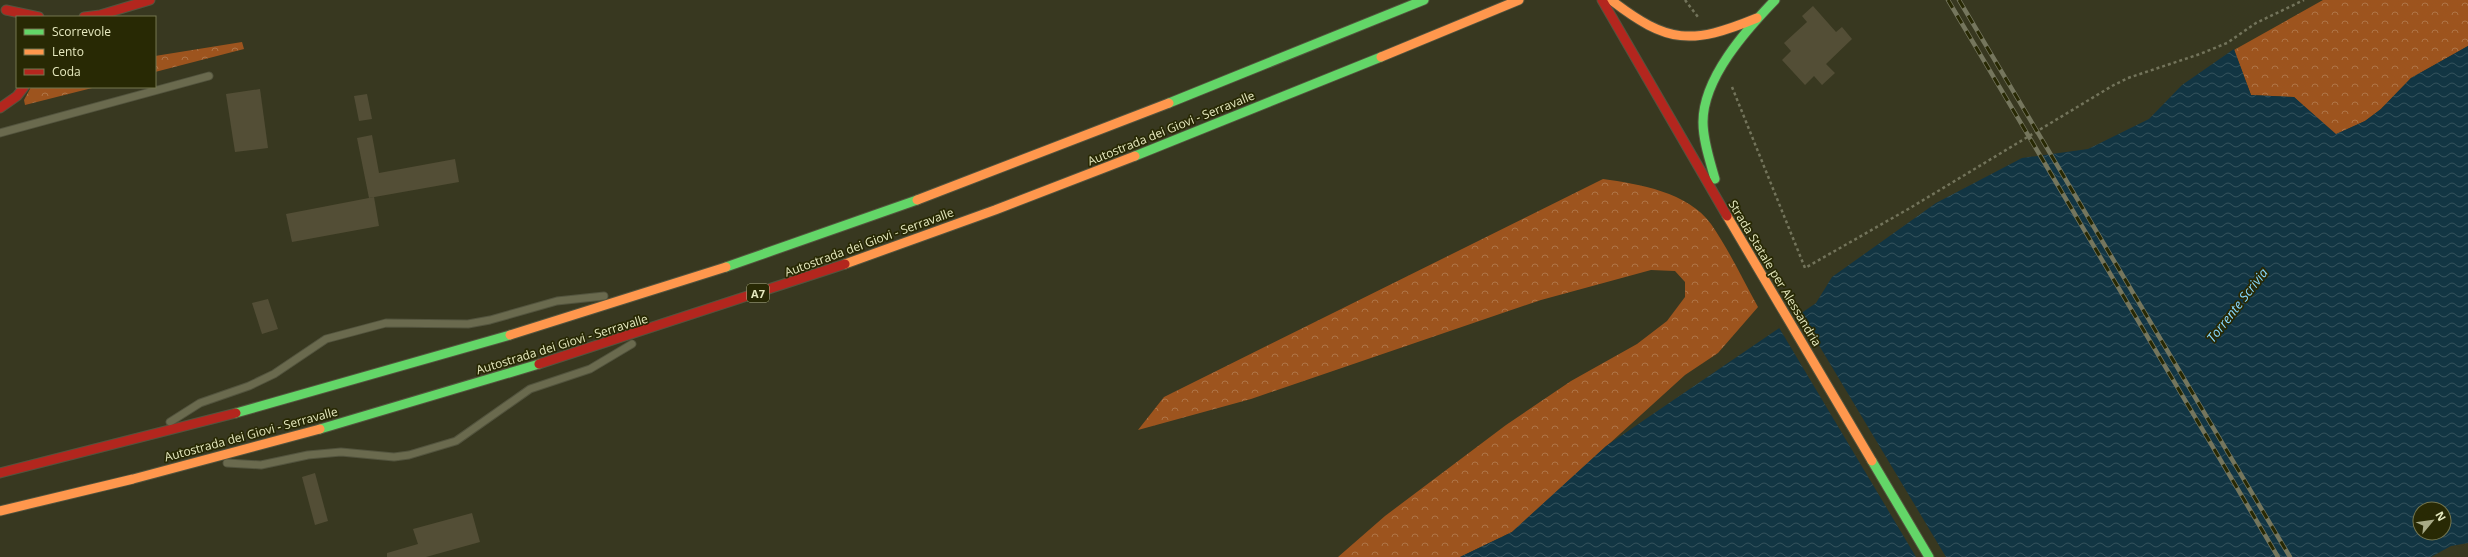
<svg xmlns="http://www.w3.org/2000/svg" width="2468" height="557" viewBox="0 0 2468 557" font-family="'Open Sans',sans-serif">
	<defs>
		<pattern id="forest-crowns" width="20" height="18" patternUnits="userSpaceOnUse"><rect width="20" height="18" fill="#9d541e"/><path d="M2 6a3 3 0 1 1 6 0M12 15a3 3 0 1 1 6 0" fill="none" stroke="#af7547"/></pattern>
		<pattern id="water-waves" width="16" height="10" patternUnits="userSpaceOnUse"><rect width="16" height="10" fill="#123543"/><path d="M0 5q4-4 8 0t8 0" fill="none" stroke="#34525c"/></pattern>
	</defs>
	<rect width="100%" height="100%" fill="#383820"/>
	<g fill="url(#forest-crowns)">
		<path d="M2323,0H2468V46L2411,78L2381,109L2365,121L2335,135L2294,97L2251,95L2234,50Z"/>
		<path d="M242,42L244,49L155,72V56Z"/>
		<path d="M31,87H96L25,105L24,100Z"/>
		<path d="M1603,179C1639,184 1688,192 1711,224C1729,250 1743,280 1758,307L1718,353L1685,375L1512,532L1460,557H1338L1385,516L1506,425L1571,381L1637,344L1667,321L1685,297V282L1675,271L1651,270L1541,300L1251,399L1138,430L1164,397Z"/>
	</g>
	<path fill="url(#water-waves)" fill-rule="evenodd" d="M2468,46V543L2451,546L2431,557H1460L1512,532L1606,446L1816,303L1832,277L1936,203L2022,158L2088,149L2149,119L2182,85L2234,49L2251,95L2294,97L2336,134L2365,121L2381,109L2411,78ZM2420,509H2444V533H2420Z"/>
	<path fill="#383820" d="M1799,312L1946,557H1916L1778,326Z"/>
	<g fill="#534e36">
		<path d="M1813,6L1836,32L1842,27L1852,39L1826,64L1835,73L1822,85L1814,76L1805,85L1782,60L1791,51L1784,43L1807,22L1802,16Z"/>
		<path d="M260,89L268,148L235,152L226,94Z"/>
		<path d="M367,94L372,119L359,121L354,96Z"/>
		<path d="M372,135L379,173L455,159L459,182L369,198L357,138Z"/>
		<path d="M374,197L379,226L292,242L286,214Z"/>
		<path d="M268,299L278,329L262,334L252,303Z"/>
		<path d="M315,473L328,521L315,525L302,477Z"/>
		<path d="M472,513L480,542L426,557H387V553L418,544L413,529Z"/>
	</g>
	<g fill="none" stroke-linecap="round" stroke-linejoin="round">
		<g stroke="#53543e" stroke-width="9">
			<g id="lane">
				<path d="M0,133L209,76"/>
				<path d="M170,422L200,403L249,386L274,374L326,339L386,323L468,324L490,320L557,301L604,296"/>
				<path d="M227,463L261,465L308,455L341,452L394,457L409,455L456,441L530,389L590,369L632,344"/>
			</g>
		</g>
		<g stroke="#53543e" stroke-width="11">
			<g id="fast">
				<path d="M1169,103L1424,0"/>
				<path d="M1135,156L1381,57"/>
				<path d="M1715,179C1710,161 1703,141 1703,122C1703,78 1746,30 1775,0"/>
				<path d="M726,267L917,200"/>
				<path d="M236,413L510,335"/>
				<path d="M320,429L539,364"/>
				<path d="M1872,461L1929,557"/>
			</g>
		</g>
		<g stroke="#53543e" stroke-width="11">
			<g id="slow">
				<path d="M1611,0C1668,44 1691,45 1757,18"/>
				<path d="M1381,57L1519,0"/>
				<path d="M917,200L1169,103"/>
				<path d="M1727,216L1872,461"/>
				<path d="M845,264L995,210L1135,156"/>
				<path d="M510,335L726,267"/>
				<path d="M0,511L133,479L320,429"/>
			</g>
		</g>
		<g stroke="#53543e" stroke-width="11">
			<g id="jam">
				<path d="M1602,0L1727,216"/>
				<path d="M6,10L39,17"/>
				<path d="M84,17L100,15L150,0"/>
				<path d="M0,108L17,96L24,87"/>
				<path d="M539,364L845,264"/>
				<path d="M0,473L236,413"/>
			</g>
		</g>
		<g stroke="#73745b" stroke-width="2.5" stroke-dasharray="3 3" stroke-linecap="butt">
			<path d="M1685,0L1698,17"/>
			<path d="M1732,87L1805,268L1910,208L2112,86L2128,78L2200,54L2227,43L2256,23L2304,0"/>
		</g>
		<use href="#lane" stroke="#6a6a4e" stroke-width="7"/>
		<use href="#fast" stroke="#63d668" stroke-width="9"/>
		<use href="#slow" stroke="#ff974d" stroke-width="9"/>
		<use href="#jam" stroke="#b3261e" stroke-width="9"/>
		<g stroke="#75765d" stroke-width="4.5">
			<g id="rail">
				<path d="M1948,0L2278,557"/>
				<path d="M1959,0L2290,557"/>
			</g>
		</g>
		<use href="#rail" stroke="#282904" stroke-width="3" stroke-dasharray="9" stroke-linecap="butt"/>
	</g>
	<g text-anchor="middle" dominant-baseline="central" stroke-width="3.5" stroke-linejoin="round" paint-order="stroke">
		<rect fill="#282904" stroke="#adaf87" stroke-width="1" x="747" y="284" width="22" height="18" rx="3"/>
		<g font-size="11" font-weight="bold" fill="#e6e9bf">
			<text x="758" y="293">A7</text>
		</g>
		<g font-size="12" fill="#e6e9bf" stroke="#282904">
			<text transform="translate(1171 128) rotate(-22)">Autostrada dei Giovi - Serravalle</text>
			<text transform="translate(869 242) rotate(-20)">Autostrada dei Giovi - Serravalle</text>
			<text transform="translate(1775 273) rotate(59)">Strada Statale per Alessandria</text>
			<text transform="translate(562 344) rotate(-17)">Autostrada dei Giovi - Serravalle</text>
			<text transform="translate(251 434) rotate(-15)">Autostrada dei Giovi - Serravalle</text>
		</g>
		<g font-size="13" font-style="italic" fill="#87d8ff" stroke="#282904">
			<text transform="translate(2237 305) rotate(-52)">Torrente Scrivia</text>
		</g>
	</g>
	<rect x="16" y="16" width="140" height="72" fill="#282904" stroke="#74764f"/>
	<rect x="24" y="29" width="20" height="6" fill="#63d668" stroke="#74764f"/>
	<text x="52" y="36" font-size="12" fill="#e6e9bf">Scorrevole</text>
	<rect x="24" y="49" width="20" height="6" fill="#ff974d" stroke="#74764f"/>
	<text x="52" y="56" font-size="12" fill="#e6e9bf">Lento</text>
	<rect x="24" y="69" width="20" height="6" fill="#b3261e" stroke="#74764f"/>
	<text x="52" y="76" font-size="12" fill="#e6e9bf">Coda</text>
	<g transform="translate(2432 521) rotate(61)"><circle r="19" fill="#282904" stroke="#74764f"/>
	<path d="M0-3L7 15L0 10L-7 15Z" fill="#a9ab87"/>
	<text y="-6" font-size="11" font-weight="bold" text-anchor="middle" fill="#e6e9bf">N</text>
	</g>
</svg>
